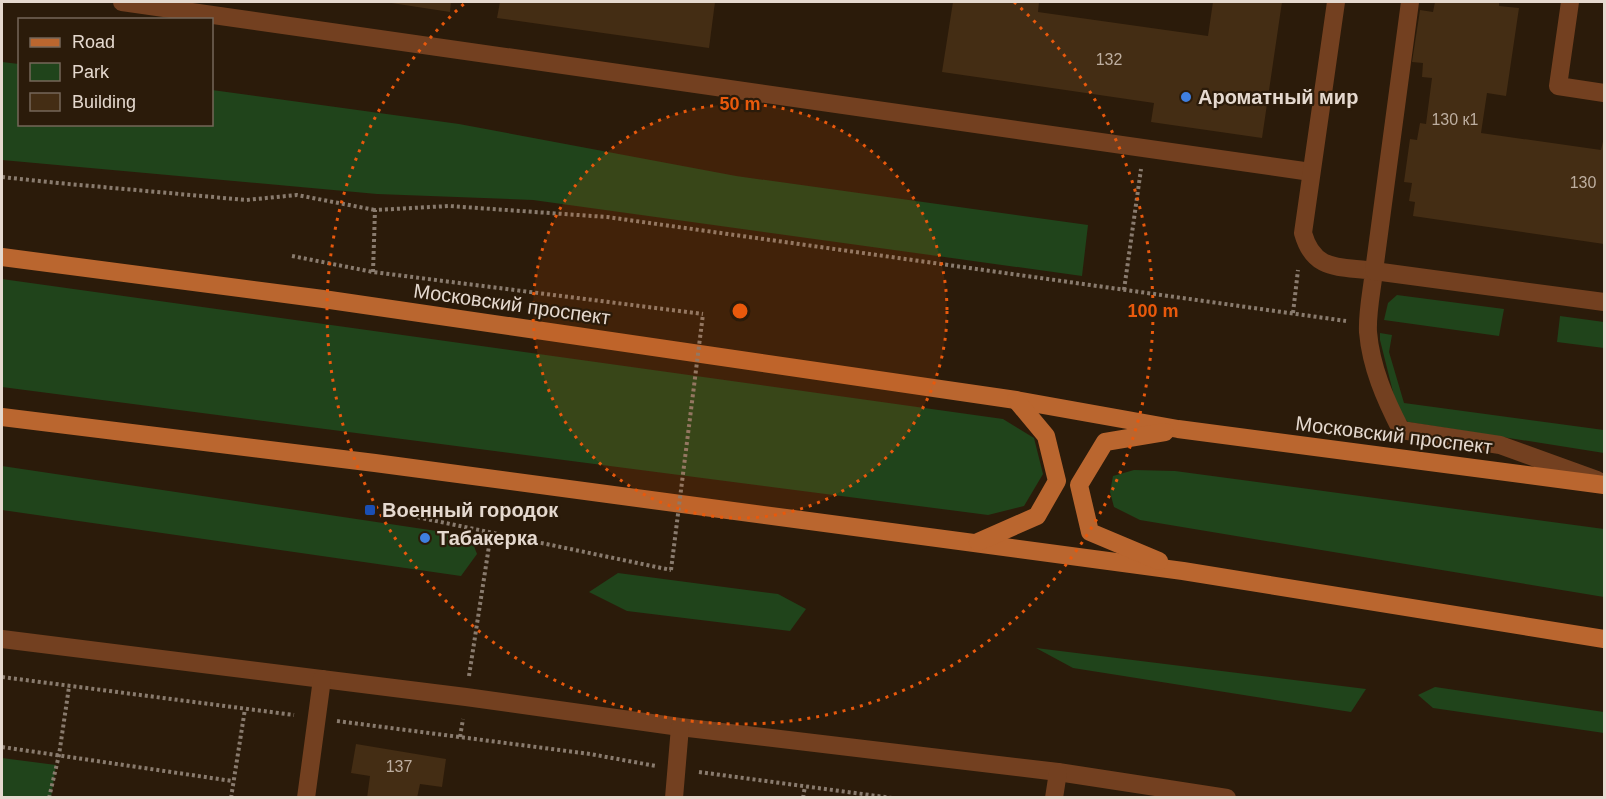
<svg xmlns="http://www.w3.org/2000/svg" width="1606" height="799" viewBox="0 0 1606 799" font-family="Arial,sans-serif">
	<rect width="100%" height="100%" fill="#2b1b0a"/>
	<g fill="#20441b">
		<path d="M2,62L19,64L20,124H212V90L459,124L736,176L1088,225L1082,276L533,200L377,194L2,160Z"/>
		<path d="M2,279L1003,419L1034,438L1043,474L1024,506L988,515L2,387Z"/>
		<path d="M1397,295L1504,309L1499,336L1384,320L1388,303Z"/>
		<path d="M1560,316L1604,322V348L1557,342Z"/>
		<path d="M1380,333L1392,335L1389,352L1404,403L1604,430V453L1408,422L1398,412L1380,340Z"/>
		<path d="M2,466L470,536L477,554L461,576L2,510Z"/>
		<path d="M1134,470L1175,471L1604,529V597L1140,520L1114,507L1110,492L1113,476Z"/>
		<path d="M618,573L778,594L806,609L790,631L627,611L589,592Z"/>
		<path d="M1036,648L1366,689L1351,712L1073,668Z"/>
		<path d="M1435,687L1604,712V733L1433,708L1418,695Z"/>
		<path d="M2,758L56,765L51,797H2Z"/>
	</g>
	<g fill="#442d14">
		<path d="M385,2H451L450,12Z"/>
		<path d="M500,2H715L709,48L497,18Z"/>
		<path d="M953,2H1039L1038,12L1208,36L1213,2H1282L1262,138L1151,122L1154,103L942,72Z"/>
		<path d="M1435,2H1499V6L1519,8L1506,96L1487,93L1481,133L1601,150L1604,137V244L1413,216L1415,202L1409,201L1412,183L1404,182L1410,139L1417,140L1420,123L1426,124L1432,78L1422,77L1423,63L1412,62L1420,10L1433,12Z"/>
		<path d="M356,744L446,759L442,787L420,784L417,798H367L370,776L351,773Z"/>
	</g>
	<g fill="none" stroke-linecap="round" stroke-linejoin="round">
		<g stroke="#897b6e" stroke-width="4" stroke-dasharray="3 3" stroke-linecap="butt">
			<path d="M2,177L58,183L246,200L297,195L375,210"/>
			<path d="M292,256L373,272L703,314"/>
			<path d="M373,272L375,210L449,206L607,217L1346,321"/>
			<path d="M1124,290L1141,169"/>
			<path d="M1293,313L1298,270"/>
			<path d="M388,511L671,570"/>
			<path d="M469,676L491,533"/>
			<path d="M2,677L294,715"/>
			<path d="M337,721L590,754L656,766"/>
			<path d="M460,737L463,719"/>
			<path d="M2,747L232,781"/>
			<path d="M699,772L892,798"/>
			<path d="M49,798L59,755L69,687"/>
			<path d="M231,798L245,709"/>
			<path d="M803,798L805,786"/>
		</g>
		<g stroke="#734020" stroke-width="18">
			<path d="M122,2L1311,172"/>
			<path d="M1336,2L1303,233C1314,272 1339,266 1374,271C1372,290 1367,312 1368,332C1371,367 1385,399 1401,430L1500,445L1597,480"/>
			<path d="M1410,2L1374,271L1604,302"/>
			<path d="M1570,2L1558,86L1604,93"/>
			<path d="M2,639L466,697L680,727L1058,772L1227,798"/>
			<path d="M306,798L322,679"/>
			<path d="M674,798L680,727"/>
			<path d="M1054,798L1058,772"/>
		</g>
		<g stroke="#ba662f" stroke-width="18">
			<path d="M2,257L323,299L1016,400L1178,429L1604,485"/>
			<path d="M2,417L375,463L1183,571L1604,639"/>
			<path d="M978,542L1037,516L1057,481L1046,436L1016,400"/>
			<path d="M1159,561L1090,532L1079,485L1105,442L1165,432"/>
		</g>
		<path stroke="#897b6e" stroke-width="4" stroke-dasharray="3 3" stroke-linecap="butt" d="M671,570L703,314"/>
	</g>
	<circle cx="740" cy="311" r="207" fill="#e8590c" fill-opacity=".12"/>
	<g fill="none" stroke="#e8590c" stroke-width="3" stroke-dasharray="3 6">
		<circle cx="740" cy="311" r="207"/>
		<path d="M1014 2A413 413 0 1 1 466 2"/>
	</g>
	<g fill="#3f7fe0" stroke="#2b1b0a" stroke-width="2">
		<circle cx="1186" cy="97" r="6"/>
		<circle cx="425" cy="538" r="6"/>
	</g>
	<rect fill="#1a4fb4" stroke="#2b1b0a" stroke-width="2" x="364" y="504" width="12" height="12" rx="3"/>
	<g text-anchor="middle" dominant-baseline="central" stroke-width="4.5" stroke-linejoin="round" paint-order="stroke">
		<g font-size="16" fill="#bdaea0">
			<text x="1109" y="59">132</text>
			<text x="1455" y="119">130 к1</text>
			<text x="1583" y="182">130</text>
			<text x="399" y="766">137</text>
		</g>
		<g font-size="20" font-weight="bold" fill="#e5d9cf" stroke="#2b1b0a" text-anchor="start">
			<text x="1198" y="97">Ароматный мир</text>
			<text x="382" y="510">Военный городок</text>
			<text x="437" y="538">Табакерка</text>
		</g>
		<g font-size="20" fill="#e5d9cf" stroke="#2b1b0a">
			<text transform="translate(512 304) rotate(8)">Московский проспект</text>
			<text transform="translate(1394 435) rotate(7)">Московский проспект</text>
		</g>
	</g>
	<circle cx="740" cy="311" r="9" fill="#e8590c" stroke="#2b1b0a" stroke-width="3"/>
	<g font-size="18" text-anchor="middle" font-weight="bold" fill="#e8590c" stroke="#2b1b0a" stroke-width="4.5" stroke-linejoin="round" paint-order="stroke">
		<text x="740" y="110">50 m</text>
		<text x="1153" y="317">100 m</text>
	</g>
	<rect width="1606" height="799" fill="none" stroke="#e5d9cf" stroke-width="6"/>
	<rect x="18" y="18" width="195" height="108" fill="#2b1b0a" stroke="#756759" stroke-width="1.5"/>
	<rect x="30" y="38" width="30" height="9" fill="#ba662f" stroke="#756759" stroke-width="1.5"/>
	<text x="72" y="48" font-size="18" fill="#e5d9cf">Road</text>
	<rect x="30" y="63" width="30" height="18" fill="#20441b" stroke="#756759" stroke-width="1.5"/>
	<text x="72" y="78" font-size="18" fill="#e5d9cf">Park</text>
	<rect x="30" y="93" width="30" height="18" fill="#442d14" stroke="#756759" stroke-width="1.5"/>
	<text x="72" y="108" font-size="18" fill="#e5d9cf">Building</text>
</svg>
